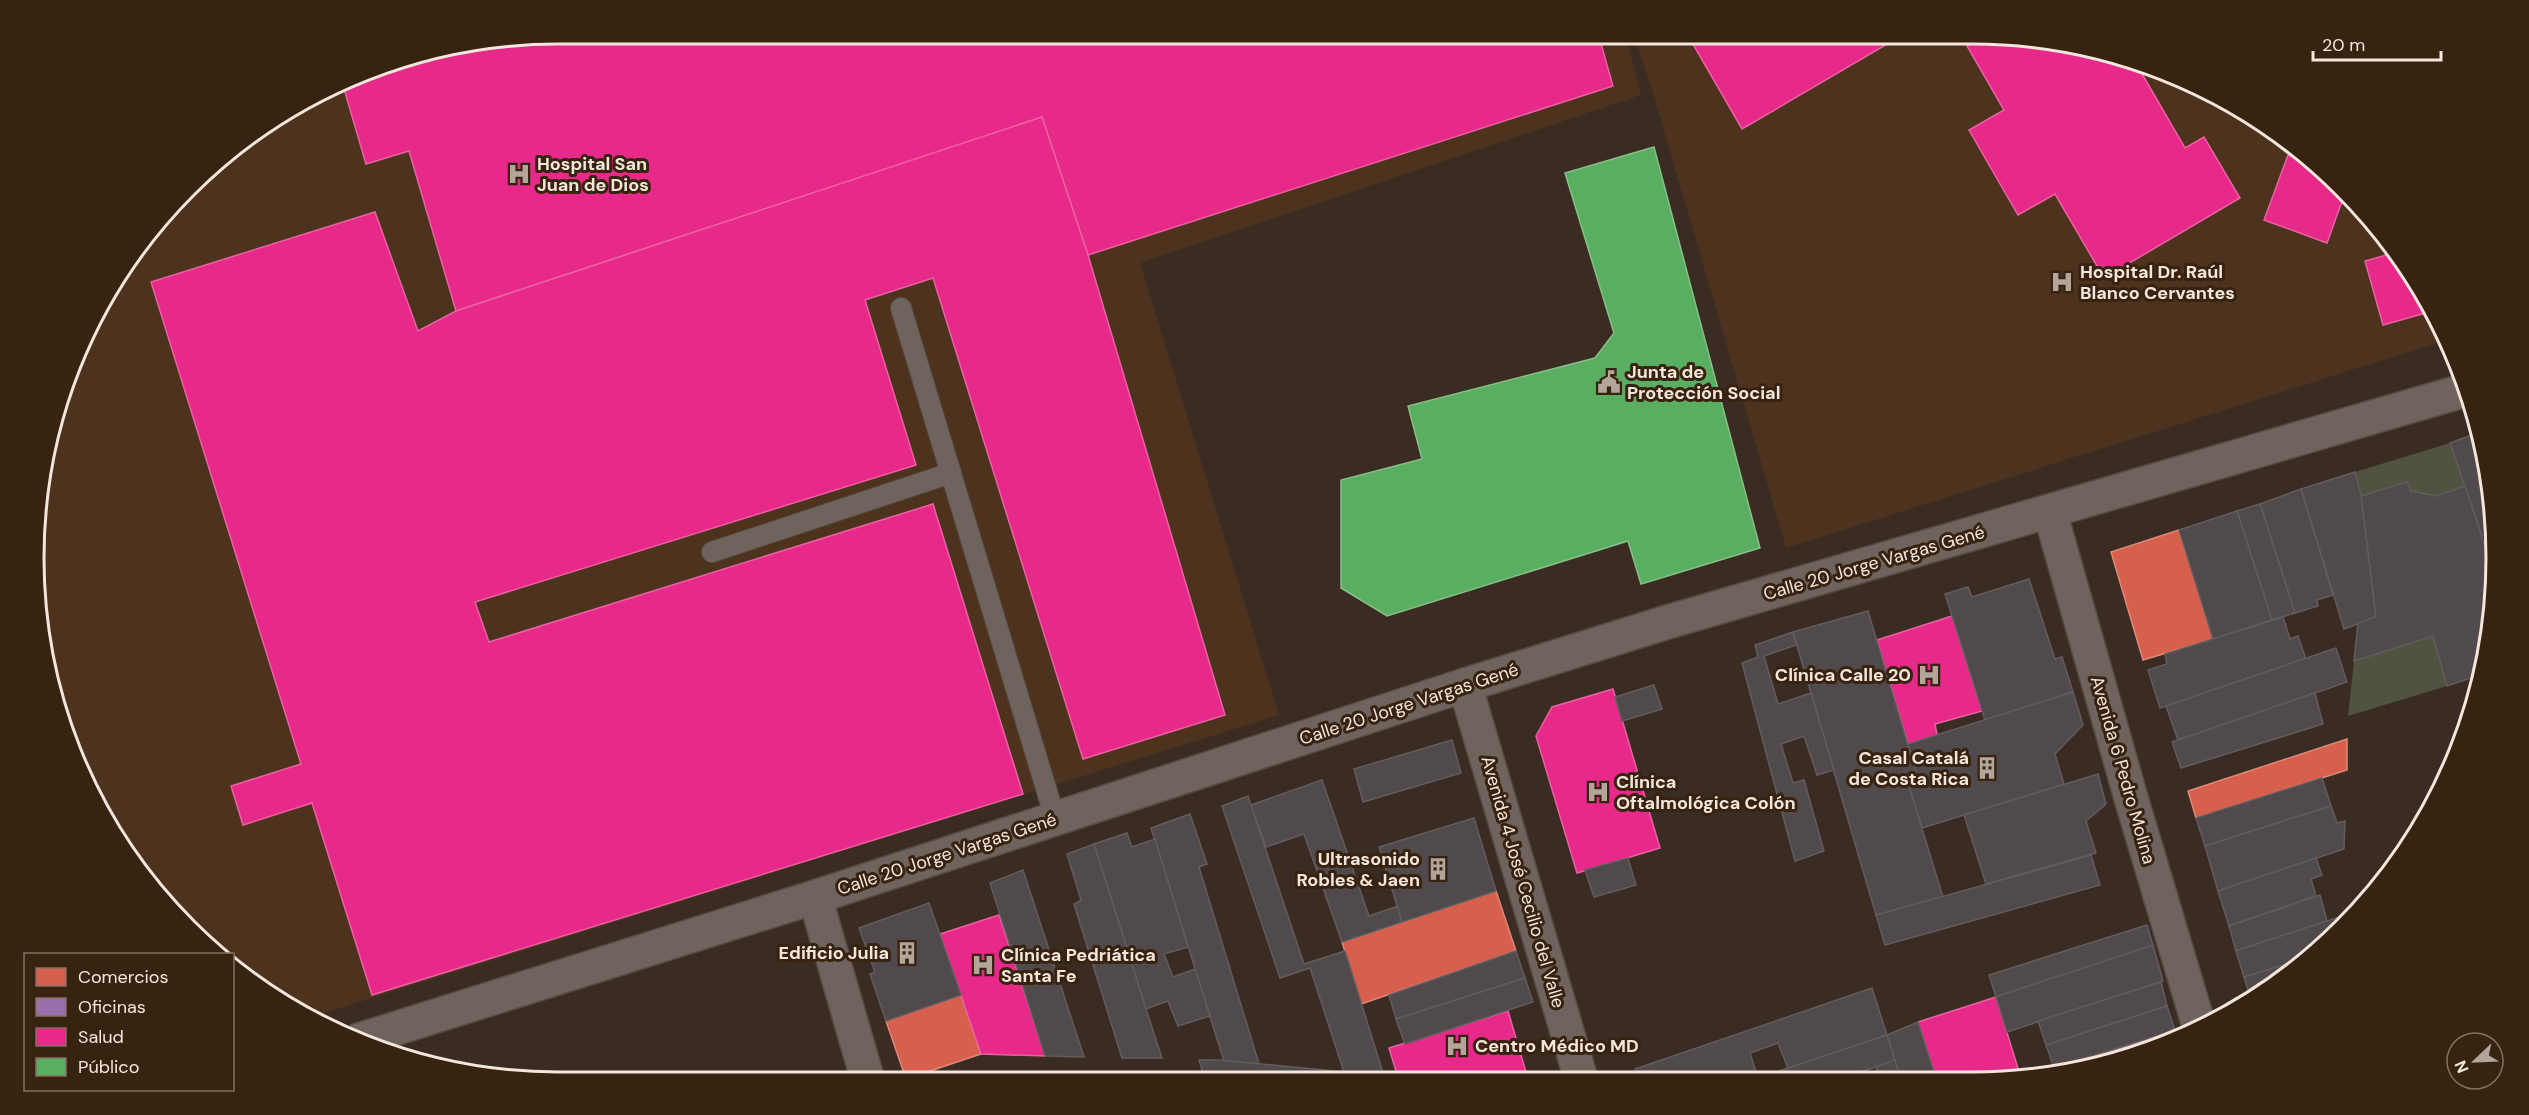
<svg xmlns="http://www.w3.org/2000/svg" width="2529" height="1115" viewBox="0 0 2529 1115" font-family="'DM Sans',sans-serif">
	<rect width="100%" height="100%" fill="#3a2c23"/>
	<g fill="#4d321d">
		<path d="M558,33H1625L1641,95L1140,263L1279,715L308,1018L296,1012L233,967L232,954H215L212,952L103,819L61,726L38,626L43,456L103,295L212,163L296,103L389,61Z"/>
		<path d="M1633,33H1972L2140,61L2234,103L2318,163L2388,238L2442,326L2447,340L1786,548L1652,90Z"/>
	</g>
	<g fill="#4f533f">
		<path d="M2450,443L2465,486L2436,496L2411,491L2361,496L2355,472Z"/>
		<path d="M2433,636L2447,686L2348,716L2354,661Z"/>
	</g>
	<g fill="#d6604d" stroke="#df8878" stroke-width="1.5">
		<path d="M2179,530L2213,639L2143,660L2111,552Z"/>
		<path d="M2347,739V770L2196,818L2188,791Z"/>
		<path d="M1496,891L1516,951L1361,1004L1342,942Z"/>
		<path d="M961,995L981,1054L906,1079L886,1021Z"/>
	</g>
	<path fill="#9970ab" stroke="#b593b9" stroke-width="1.5" d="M2170,1032L2173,1042L2086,1065L2084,1058Z"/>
	<g fill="#e7298a" stroke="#eb62a2" stroke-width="1.5">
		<path d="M558,33H1598L1613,86L1088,255L1042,117L456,311L409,151L366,164L342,82L389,61Z"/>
		<path d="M1701,33H1906L1742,129L1690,39Z"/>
		<path d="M1984,35L2134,60L2185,148L2204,137L2240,198L2104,278L2055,194L2018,215L1969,130L2004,110L1967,46Z"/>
		<path d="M1042,117L1088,255L1225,715L1083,759L933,278L865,300L916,465L475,602L489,642L933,504L1023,794L372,995L312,803L243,825L231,786L301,764L151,282L375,212L418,331L456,311Z"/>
		<path d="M2288,155L2322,168L2345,193L2327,243L2264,220Z"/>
		<path d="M2397,252L2433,311L2383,325L2365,261Z"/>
		<path d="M1952,616L1982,711L1935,724L1937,735L1908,744L1877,640Z"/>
		<path d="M1613,689L1660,848L1577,873L1536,736L1552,707Z"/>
		<path d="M999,915L1045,1056L981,1054L940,934Z"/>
		<path d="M1996,997L2021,1078H1936L1918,1022Z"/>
		<path d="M1508,1011L1528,1079L1398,1078L1389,1048Z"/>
	</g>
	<path fill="#5aae61" stroke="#88bf86" stroke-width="1.5" d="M1654,147L1760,548L1641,584L1628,541L1387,616L1341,588V480L1422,459L1408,406L1595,358L1614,333L1565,173Z"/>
	<g fill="#514a4c" stroke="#635c5e" stroke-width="1.5">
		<path d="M2480,432L2495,524V532L2482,536L2450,443Z"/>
		<path d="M2355,472L2364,507L2376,617L2344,629L2301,489Z"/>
		<path d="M2407,482L2411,491L2436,496L2465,486L2493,570L2491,626L2480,675L2447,686L2433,636L2354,661L2358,623L2376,617L2361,496Z"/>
		<path d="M2301,489L2333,595L2317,600L2318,606L2295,613L2260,504Z"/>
		<path d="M2260,504L2295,613L2272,620L2237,511Z"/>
		<path d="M2237,511L2272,620L2213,639L2179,530Z"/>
		<path d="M2029,579L2055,659L2062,657L2073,692L1985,720L1945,594L1968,587L1972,597Z"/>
		<path d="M1868,611L1919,782L1909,786L1943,897L1876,915L1793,632Z"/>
		<path d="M2283,617L2290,639L2298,636L2306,659L2160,708L2148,670L2167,664L2165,654Z"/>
		<path d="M1793,632L1796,645L1764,656L1778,704L1811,693L1834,770L1817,775L1804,736L1781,744L1793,783L1804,780L1824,851L1795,861L1742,663L1758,657L1755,645Z"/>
		<path d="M2336,648L2347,682L2178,740L2166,706Z"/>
		<path d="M1654,685L1662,709L1622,721L1615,697Z"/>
		<path d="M2073,692L2083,725L2055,754L2064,784L1922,828L1909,786L1919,782L1908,744Z"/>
		<path d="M2315,693L2323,724L2181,768L2172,742Z"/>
		<path d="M1452,740L1461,773L1363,802L1354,769Z"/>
		<path d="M2098,774L2106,804L2086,821L2096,853L1986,884L1964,815Z"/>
		<path d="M2322,778L2331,806L2205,846L2196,818Z"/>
		<path d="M1322,780L1369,916L1398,906L1402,922L1342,942L1304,834L1266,847L1251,805Z"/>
		<path d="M1248,796L1304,964L1345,951L1384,1076L1344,1072L1310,968L1280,978L1222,806Z"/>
		<path d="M2331,806L2337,823L2345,821L2344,849L2218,891L2205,846Z"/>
		<path d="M1190,814L1207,864L1199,867L1259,1064L1224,1061L1151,828Z"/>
		<path d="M1474,818L1496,891L1402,922L1379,847Z"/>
		<path d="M1127,833L1132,847L1155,839L1188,947L1164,954L1173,977L1195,969L1210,1016L1178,1026L1168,1001L1146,1009L1094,844Z"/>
		<path d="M1094,844L1146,1009L1162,1058H1122L1074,904L1081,900L1067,854Z"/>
		<path d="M2091,855L2100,885L1885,945L1876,915Z"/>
		<path d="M1628,858L1636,885L1594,897L1585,870Z"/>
		<path d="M2316,858L2322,875L2311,879L2316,896L2229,926L2218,891Z"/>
		<path d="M1023,870L1084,1057L1045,1056L990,883Z"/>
		<path d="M2320,895L2327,921L2236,951L2229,926Z"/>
		<path d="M929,903L961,995L886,1021L870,974L875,972L859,928Z"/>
		<path d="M2342,916L2341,923L2307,958L2244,977L2236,951Z"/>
		<path d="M2147,925L2153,945L1996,997L1989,975Z"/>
		<path d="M2153,945L2163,981L2007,1032L1996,997Z"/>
		<path d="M1516,951L1525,978L1396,1019L1389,995Z"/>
		<path d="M2307,958L2291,973L2250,997L2244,977Z"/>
		<path d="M1525,978L1533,1002L1405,1044L1396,1019Z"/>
		<path d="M2161,982L2167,1006L2046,1045L2038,1021Z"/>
		<path d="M1872,988L1887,1035L1788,1068L1778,1043L1750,1053L1758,1078L1638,1079L1635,1069Z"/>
		<path d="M2167,1006L2175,1030L2054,1068L2046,1045Z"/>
		<path d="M1918,1022L1936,1078H1900L1887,1035Z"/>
		<path d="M1887,1035L1895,1060L1876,1067L1842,1078H1758Z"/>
		<path d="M2084,1058L2086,1065L2064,1071L2062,1065Z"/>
		<path d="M1199,1060H1219L1418,1079L1205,1080Z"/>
		<path d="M1895,1060L1900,1078H1879L1876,1067Z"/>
	</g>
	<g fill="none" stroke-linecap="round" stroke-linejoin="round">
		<g stroke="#574b43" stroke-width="22">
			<g id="lane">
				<path d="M901,308L1055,818"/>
				<path d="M712,552L951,473"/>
			</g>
		</g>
		<g stroke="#574b43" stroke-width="36">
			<g id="street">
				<path d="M2050,512L2131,798L2199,1026"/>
				<path d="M815,897L868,1081"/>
				<path d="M359,1040L815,897L1465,685"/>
			</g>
		</g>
		<g stroke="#574b43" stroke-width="36">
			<path id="secondary" d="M1581,1079L1465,685L1671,621L2466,390"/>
		</g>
		<use href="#lane" stroke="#6f645d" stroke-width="20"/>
		<use href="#street" stroke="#6f645d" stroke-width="33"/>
		<use href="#secondary" stroke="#6f645d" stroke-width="33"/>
	</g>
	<defs>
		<g id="hospital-bare" transform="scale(1.8)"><path d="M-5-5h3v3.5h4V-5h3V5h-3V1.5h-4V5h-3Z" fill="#b4a59b" stroke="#382210" stroke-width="2.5" paint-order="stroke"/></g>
		<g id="civic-bare" transform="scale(1.8)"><path d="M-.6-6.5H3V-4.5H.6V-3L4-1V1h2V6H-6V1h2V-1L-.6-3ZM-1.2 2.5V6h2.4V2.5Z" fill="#b4a59b" stroke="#382210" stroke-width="2.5" paint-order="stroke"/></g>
		<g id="building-bare" transform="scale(1.8)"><path d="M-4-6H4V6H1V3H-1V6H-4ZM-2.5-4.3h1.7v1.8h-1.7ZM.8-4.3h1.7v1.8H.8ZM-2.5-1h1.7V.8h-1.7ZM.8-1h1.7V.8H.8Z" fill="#b4a59b" stroke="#382210" stroke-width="2.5" paint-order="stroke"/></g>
	</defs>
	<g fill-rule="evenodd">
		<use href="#hospital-bare" x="519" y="174"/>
		<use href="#hospital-bare" x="2062" y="282"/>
		<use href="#civic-bare" x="1609" y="382"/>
		<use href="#hospital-bare" x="1929" y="675"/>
		<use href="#building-bare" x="1987" y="768"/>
		<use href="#hospital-bare" x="1598" y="792"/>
		<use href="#building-bare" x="1438" y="869"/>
		<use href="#building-bare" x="907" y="953"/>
		<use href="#hospital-bare" x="983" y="965"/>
		<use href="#hospital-bare" x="1457" y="1046"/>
	</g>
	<g text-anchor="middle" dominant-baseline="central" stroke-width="6" stroke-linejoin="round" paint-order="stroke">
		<g font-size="18" font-weight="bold" fill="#f5e6db" stroke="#382210" text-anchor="start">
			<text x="537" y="164">Hospital San<tspan x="537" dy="21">Juan de Dios</tspan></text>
			<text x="2080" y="272">Hospital Dr. Raúl<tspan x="2080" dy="21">Blanco Cervantes</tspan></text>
			<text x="1627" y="372">Junta de<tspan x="1627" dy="21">Protección Social</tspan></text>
			<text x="1911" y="675" text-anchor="end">Clínica Calle 20</text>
			<text x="1969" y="758" text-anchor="end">Casal Catalá<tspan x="1969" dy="21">de Costa Rica</tspan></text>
			<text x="1616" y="782">Clínica<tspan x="1616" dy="21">Oftalmológica Colón</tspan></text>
			<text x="1420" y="859" text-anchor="end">Ultrasonido<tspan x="1420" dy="21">Robles &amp; Jaen</tspan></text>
			<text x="889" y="953" text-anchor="end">Edificio Julia</text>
			<text x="1001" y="955">Clínica Pedriática<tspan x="1001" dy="21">Santa Fe</tspan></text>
			<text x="1475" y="1046">Centro Médico MD</text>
		</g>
		<g font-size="18" fill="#f5e6db" stroke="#382210">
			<text transform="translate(1874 563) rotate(-16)">Calle 20 Jorge Vargas Gené</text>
			<text transform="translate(1409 704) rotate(-18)">Calle 20 Jorge Vargas Gené</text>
			<text transform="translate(2123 770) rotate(74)">Avenida 6 Pedro Molina</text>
			<text transform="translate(947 854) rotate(-18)">Calle 20 Jorge Vargas Gené</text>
			<text transform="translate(1523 882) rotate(74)">Avenida 4 José Cecilio del Valle</text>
		</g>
	</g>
	<path d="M0 0H2529V1115H0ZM558 44H1972A514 514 0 0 1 2486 558V558A514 514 0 0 1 1972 1072H558A514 514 0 0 1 44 558V558A514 514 0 0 1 558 44Z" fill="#382210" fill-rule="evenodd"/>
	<path fill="none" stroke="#f5e6db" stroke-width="3" d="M558 44H1972A514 514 0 0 1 2486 558V558A514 514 0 0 1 1972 1072H558A514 514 0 0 1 44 558V558A514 514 0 0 1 558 44Z"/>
	<rect x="24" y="953" width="210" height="138" fill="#382210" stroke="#847061" stroke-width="1.5"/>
	<rect x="36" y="968" width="30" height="18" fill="#d6604d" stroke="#847061" stroke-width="1.5"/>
	<text x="78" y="983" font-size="18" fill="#f5e6db">Comercios</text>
	<rect x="36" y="998" width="30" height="18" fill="#9970ab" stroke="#847061" stroke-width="1.5"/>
	<text x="78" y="1013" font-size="18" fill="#f5e6db">Oficinas</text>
	<rect x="36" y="1028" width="30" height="18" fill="#e7298a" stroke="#847061" stroke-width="1.5"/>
	<text x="78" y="1043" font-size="18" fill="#f5e6db">Salud</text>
	<rect x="36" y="1058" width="30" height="18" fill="#5aae61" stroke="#847061" stroke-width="1.5"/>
	<text x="78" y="1073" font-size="18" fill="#f5e6db">Público</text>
	<g transform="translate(2475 1061) rotate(247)"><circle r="28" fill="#382210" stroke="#847061" stroke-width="1.5"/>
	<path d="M0-4.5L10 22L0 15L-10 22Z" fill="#b4a59b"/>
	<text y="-9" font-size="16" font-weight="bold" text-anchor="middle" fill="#f5e6db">N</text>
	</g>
	<path d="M2313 51v9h128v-9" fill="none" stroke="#f5e6db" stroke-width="3"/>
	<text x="2322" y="51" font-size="18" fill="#f5e6db" stroke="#382210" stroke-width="4.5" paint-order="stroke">20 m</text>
</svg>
